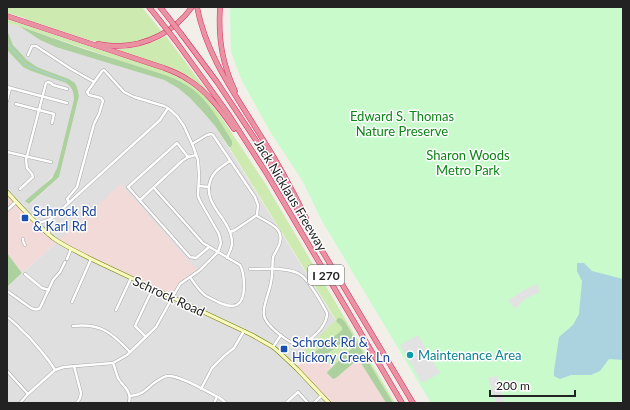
<svg xmlns="http://www.w3.org/2000/svg" width="630" height="410" viewBox="0 0 630 410" font-family="Lato,sans-serif">
	<rect width="100%" height="100%" fill="#f2efe9"/>
	<path fill="#e0dfdf" d="M7,23L19,26L40,40L164,80L178,88L190,98L215,126L336,321L291,363L329,403H7V287L59,240L46,231L7,190V50L23,67L31,71L66,83L69,85L72,89L74,94V99L57,168L55,173L27,203L30,204L59,177L79,96L77,87L75,83L69,79L37,67L27,60L13,45L8,35L7,30Z"/>
	<g fill="#f2dad9">
		<path d="M121,184L198,271L181,283L172,296L73,249L59,240L22,273L7,253V190L37,223L59,240Z"/>
		<path d="M311,355H313L314,357L319,360L334,365L328,370V373L333,379L336,378L357,360H359L386,403H329L295,368Z"/>
	</g>
	<g fill="#cdebb0">
		<path d="M7,7H142L162,32L147,39L127,44H105L89,40L25,19V18L7,13Z"/>
		<path d="M7,19L100,50L158,68L175,74L189,82L204,95L220,115L265,183L395,403H393L345,322L342,328V330L316,351L313,355H311L300,364L295,359L336,320L229,147H231L232,145V141C216,116 206,97 180,81L19,26L7,23Z"/>
		<path d="M166,36L207,91H206L193,80L117,51V49C134,48 150,44 166,36Z"/>
		<path d="M344,341C347,342 351,345 351,349L334,365L319,360L321,359Z"/>
	</g>
	<g fill="#add19e">
		<path d="M19,26L84,49L168,76C176,79 184,83 191,88C209,101 220,122 232,141V145L231,147H229L215,126L202,111L190,98L178,88L164,80L56,47L40,40Z"/>
		<path d="M7,30L13,45L27,60L37,67L69,79L75,83L77,87L79,96L59,177L29,204L25,201L26,200L52,178L57,168L74,99C74,92 72,87 66,83L31,71L23,67L7,50Z"/>
		<path d="M7,253L22,273L7,287Z"/>
		<path d="M338,318H341L345,322L393,403H386L359,360H357L336,378L333,379L327,373L328,371L351,349C351,345 347,342 344,341L321,359L319,360L314,357L313,355L316,351L342,330V327L336,321Z"/>
	</g>
	<path fill="#c8facc" d="M231,7H623V403H431L322,221L302,180L271,133L241,79L231,51L230,11Z"/>
	<g fill="#e2e2e2">
		<path d="M537,284L540,292L525,299L515,309L508,301L519,293L530,287Z"/>
		<path d="M418,335L440,373L422,383L400,345Z"/>
		<path d="M497,376L504,401L505,403H497L493,394L488,378Z"/>
	</g>
	<path fill="#aad3df" d="M577,263H584L592,271L623,279V360L609,359L600,371L591,375H571L560,379L554,376V371L559,337L573,325L579,314L582,281L577,271Z"/>
	<g fill="none" stroke-linecap="round" stroke-linejoin="round">
		<path stroke="#aad3df" stroke-width="1" d="M7,44L28,66L66,81"/>
		<g stroke="#a9a9a9" stroke-width="3.5">
			<g id="minor">
				<path d="M28,55L32,46H36L71,69L94,82"/>
				<path d="M7,87L67,103"/>
				<path d="M7,101L10,88"/>
				<path d="M16,104L54,114L52,123"/>
				<path d="M192,144L207,135L211,134L213,135L255,197L258,205L257,215L235,230L230,232"/>
				<path d="M7,152L51,162"/>
				<path d="M188,157L177,143L128,187L190,257L196,258L209,247"/>
				<path d="M199,186L209,187"/>
				<path d="M154,188L203,243L240,265C244,272 244,279 244,286C244,306 235,310 218,302C214,300 210,298 206,296C199,291 195,284 190,277"/>
				<path d="M20,189L33,177L32,174L27,168L26,160L46,83L48,82L51,83L53,85L67,89"/>
				<path d="M140,200L182,161L188,157L196,155"/>
				<path d="M36,222H42L51,219L160,120L168,108"/>
				<path d="M49,234L48,227L51,219"/>
				<path d="M23,239V241L25,245"/>
				<path d="M227,258C229,253 232,248 232,243C232,221 206,207 209,186C211,173 219,168 230,161"/>
				<path d="M67,259L71,249"/>
				<path d="M250,269C263,269 290,267 301,275C308,279 323,305 327,313C327,318 325,323 322,327C320,331 305,345 301,345C291,346 265,325 264,315C262,307 270,291 271,282C273,274 272,265 273,257C275,253 279,247 280,242C284,227 266,222 257,216"/>
				<path d="M25,274L42,288L49,290"/>
				<path d="M7,291L31,308C34,309 37,311 40,308L53,280L60,272L65,262"/>
				<path d="M72,302L91,259"/>
				<path d="M116,310L131,278"/>
				<path d="M7,317C16,323 22,331 30,338C39,349 48,358 55,370"/>
				<path d="M73,326C101,323 112,333 130,352"/>
				<path d="M146,337L135,326L153,288"/>
				<path d="M273,347L281,335"/>
				<path d="M113,363C115,368 116,373 118,378C123,387 132,390 129,403"/>
				<path d="M74,366L81,393L80,398L77,403"/>
				<path d="M7,371L28,394"/>
				<path d="M201,389L212,368L224,356L234,348L244,331"/>
				<path d="M130,396C145,395 146,388 157,381C160,379 165,376 168,376C182,376 207,392 220,398L226,403"/>
				<path d="M20,403L28,394L55,370L64,367L113,363L127,355L156,327L176,291L180,284L200,270L218,252L221,243L219,234L200,201L198,196L199,175L198,160L193,146L184,126L177,116L168,108L164,106L134,97L124,92L104,70L102,71L88,91L87,92L89,95L101,98L103,101L99,114L94,124L77,187L67,199L69,202"/>
				<path d="M214,403L217,397"/>
				<path d="M286,403L298,392L308,403"/>
				<path d="M314,403L321,396"/>
			</g>
		</g>
		<g stroke="#a9a9a9" stroke-width="4">
			<path id="tertiary" d="M7,210L16,202"/>
		</g>
		<g stroke="#707d05" stroke-width="4.5">
			<path id="secondary" d="M7,192C22,208 36,224 53,238C64,246 78,252 91,259L252,335L273,347L280,353L297,369L329,403"/>
		</g>
		<g stroke="#dc2a67" stroke-width="5.5">
			<g id="motorway">
				<path d="M149,7L161,22"/>
				<path d="M160,7L168,17"/>
				<path d="M197,7C207,58 236,95 262,138C278,163 293,191 306,218"/>
				<path d="M220,7C218,38 222,63 235,91"/>
				<path d="M7,16L164,68C172,71 180,74 187,79C207,91 221,110 234,129"/>
				<path d="M182,35L217,82L259,145L413,403"/>
				<path d="M175,40L227,112L267,174L402,403"/>
				<path d="M98,44C104,45 111,46 117,46C147,46 175,31 192,7"/>
			</g>
		</g>
		<use href="#minor" stroke="#fff" stroke-width="2.5"/>
		<use href="#tertiary" stroke="#fff" stroke-width="3"/>
		<use href="#secondary" stroke="#f7fabf" stroke-width="3.5"/>
		<use href="#motorway" stroke="#e892a2" stroke-width="4.5"/>
		<g stroke="#dc2a67" stroke-width="5.5" stroke-linecap="butt">
			<g id="motorway-bridge">
				<path d="M168,17L182,35"/>
				<path d="M161,22L175,40"/>
			</g>
		</g>
		<use href="#motorway-bridge" stroke="#e892a2" stroke-width="4.5"/>
	</g>
	<g fill="#1a4fb4" stroke="#fff" stroke-width="1.5">
		<rect x="21" y="214" width="8" height="8" rx="2"/>
		<rect x="280" y="345" width="8" height="8" rx="2"/>
	</g>
	<circle fill="#0f9aa8" stroke="#fff" stroke-width="1.5" cx="410" cy="355" r="4"/>
	<g text-anchor="middle" dominant-baseline="central" stroke-width="3" stroke-linejoin="round" paint-order="stroke">
		<rect fill="#fff" stroke="#646464" stroke-width="1" x="308" y="265" width="36" height="20" rx="3"/>
		<g font-size="12" font-weight="bold" fill="#222">
			<text x="326" y="275">I 270</text>
		</g>
		<g font-size="13" fill="#0c8416" stroke="#fff">
			<text x="402" y="116">Edward S. Thomas<tspan x="402" dy="15">Nature Preserve</tspan></text>
			<text x="468" y="155">Sharon Woods<tspan x="468" dy="15">Metro Park</tspan></text>
		</g>
		<g font-size="13" fill="#222" stroke="#fff">
			<text transform="translate(291 195) rotate(59)">Jack Nicklaus Freeway</text>
			<text transform="translate(169 296) rotate(25)">Schrock Road</text>
		</g>
		<g font-size="13" fill="#164399" stroke="#fff" text-anchor="start">
			<text x="33" y="211">Schrock Rd<tspan x="33" dy="15">&amp; Karl Rd</tspan></text>
			<text x="292" y="342">Schrock Rd &amp;<tspan x="292" dy="15">Hickory Creek Ln</tspan></text>
		</g>
		<g font-size="13" fill="#0d838f" stroke="#fff" text-anchor="start">
			<text x="418" y="355">Maintenance Area</text>
		</g>
	</g>
	<rect width="630" height="410" fill="none" stroke="#222222" stroke-width="16"/>
	<path d="M490 390v6h85v-6" fill="none" stroke="#222222" stroke-width="2"/>
	<text x="496" y="390" font-size="12" fill="#222222" stroke="#ffffff" stroke-width="3" paint-order="stroke">200 m</text>
</svg>
